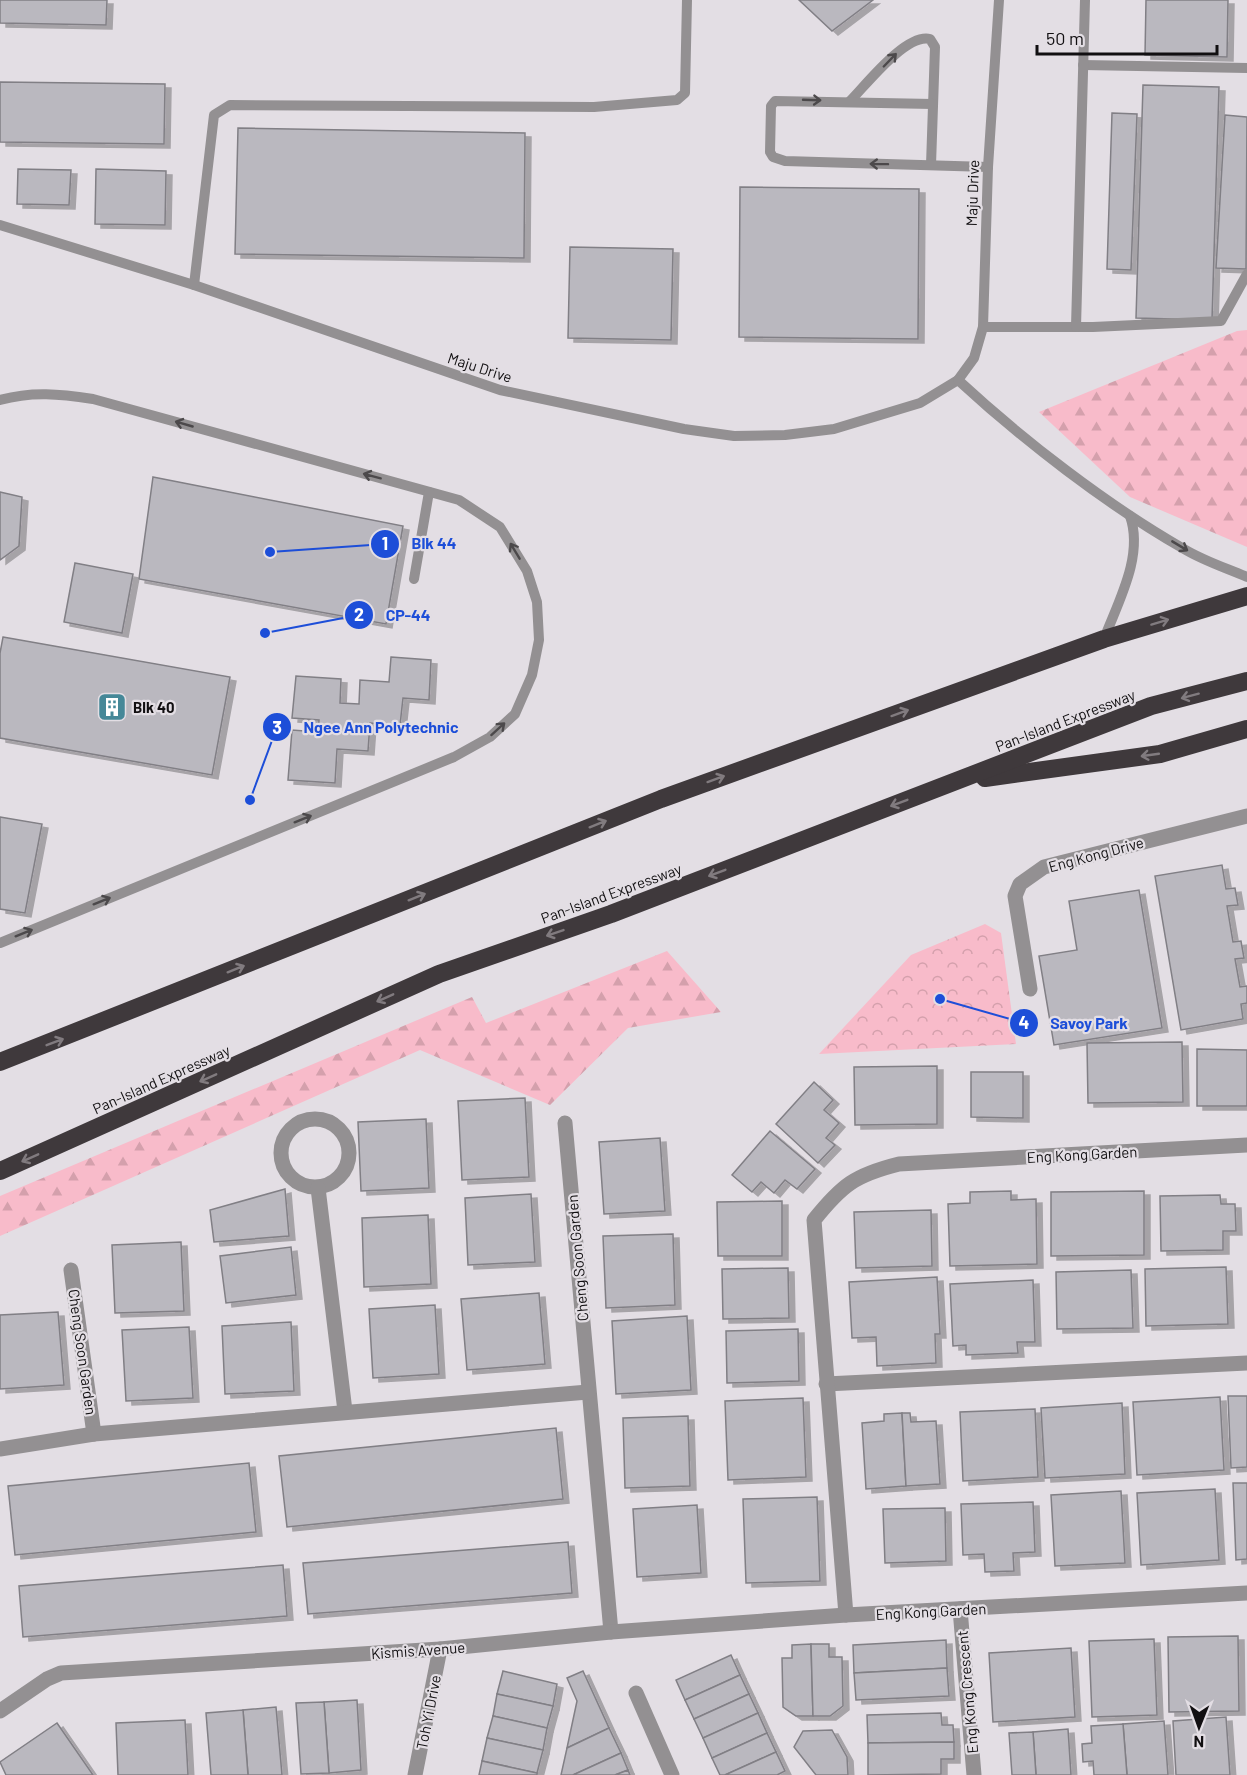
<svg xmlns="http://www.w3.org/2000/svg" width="1247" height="1775" viewBox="0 0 1247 1775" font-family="Barlow,sans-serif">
	<defs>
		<pattern id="forest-firs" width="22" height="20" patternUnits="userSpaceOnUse" patternTransform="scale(1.5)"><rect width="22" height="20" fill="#f8bbca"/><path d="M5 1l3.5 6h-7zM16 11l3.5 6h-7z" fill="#d4a0ac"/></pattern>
		<pattern id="park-crowns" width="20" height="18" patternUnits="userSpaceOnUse" patternTransform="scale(1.5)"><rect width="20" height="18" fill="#f8bbca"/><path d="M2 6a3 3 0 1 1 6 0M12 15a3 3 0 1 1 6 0" fill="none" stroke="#d4a0ac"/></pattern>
		<filter id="shadow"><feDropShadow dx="6" dy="4" stdDeviation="0" flood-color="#0004"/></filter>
	</defs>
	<rect width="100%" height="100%" fill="#e3dee4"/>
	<g fill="url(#forest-firs)">
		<path d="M1247,330V547L1130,497L1039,412L1237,331Z"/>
		<path d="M667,951L721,1012L628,1028L550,1105L420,1050L0,1236V1196L472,997L486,1023Z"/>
	</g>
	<path fill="url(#park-crowns)" d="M985,924L1001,933L1016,1044L819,1054L911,955Z"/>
	<g fill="#bab8bf" stroke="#817f85" stroke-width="1.5" filter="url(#shadow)">
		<path d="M0,0H107L106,25L0,23Z"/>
		<path d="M799,0H873L832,31Z"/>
		<path d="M1146,0H1228L1227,57L1145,55Z"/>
		<path d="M0,82L165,84L164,144L0,142Z"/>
		<path d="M1143,85L1219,87L1212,320L1136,318Z"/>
		<path d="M1112,113L1137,114L1131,270L1107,269Z"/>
		<path d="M1225,115L1247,117L1246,269L1216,268Z"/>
		<path d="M238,128L525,133L524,258L235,254Z"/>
		<path d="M18,169L71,170L69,205L17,204Z"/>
		<path d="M96,169L166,171L165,225L95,224Z"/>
		<path d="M740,187L919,189L918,339L739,337Z"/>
		<path d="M570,247L673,249L671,340L568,338Z"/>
		<path d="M153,477L403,526L386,624L139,579Z"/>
		<path d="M0,492L22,497L19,546L0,560Z"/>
		<path d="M75,563L133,574L122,633L64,622Z"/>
		<path d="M3,637L230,677L212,775L0,738V653Z"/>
		<path d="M391,657L431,660L429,700L403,698L400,725L370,723L368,751L337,749L335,783L288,780L292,730L318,732L319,720L292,718L296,676L341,679L340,703L359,704L360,680L389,682Z"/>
		<path d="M0,817L42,824L25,913L0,909Z"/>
		<path d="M1222,865L1226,889L1235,888L1238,905L1227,906L1233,942L1241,941L1244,958L1235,959L1240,987L1247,986V1003L1241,1004L1243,1019L1181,1030L1155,876Z"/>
		<path d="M1139,890L1162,1028L1054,1045L1039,956L1077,950L1069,901Z"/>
		<path d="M1182,1042L1183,1102L1088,1103L1087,1043Z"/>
		<path d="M1197,1049L1247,1050V1106H1197Z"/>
		<path d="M937,1066V1124L855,1125L854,1067Z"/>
		<path d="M971,1072H1023V1118L971,1117Z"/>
		<path d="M814,1082L833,1100L824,1110L839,1123L826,1138L835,1145L818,1163L776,1124Z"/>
		<path d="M525,1098L529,1177L462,1180L458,1101Z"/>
		<path d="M426,1119L429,1188L361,1191L358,1122Z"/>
		<path d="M770,1131L815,1169L797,1189L785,1180L774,1193L761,1182L752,1192L732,1175Z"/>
		<path d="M660,1138L665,1211L604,1214L599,1142Z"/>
		<path d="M285,1189L289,1236L214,1242L210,1210Z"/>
		<path d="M1011,1191V1200L1036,1199L1037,1264L950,1266L948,1204L970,1203V1192Z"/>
		<path d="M1144,1191V1255L1051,1256V1192Z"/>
		<path d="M531,1194L535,1262L468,1265L465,1198Z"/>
		<path d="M1220,1195L1221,1204H1235L1236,1231H1223V1250L1161,1251L1160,1196Z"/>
		<path d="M782,1201V1256H718L717,1202Z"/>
		<path d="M931,1210L932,1266L856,1268L854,1212Z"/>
		<path d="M428,1215L431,1284L364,1287L362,1218Z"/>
		<path d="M673,1234L675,1305L606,1308L603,1236Z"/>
		<path d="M181,1242L184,1311L115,1313L112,1245Z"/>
		<path d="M291,1247L296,1295L226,1303L220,1256Z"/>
		<path d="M1226,1267L1228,1324L1146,1326L1145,1269Z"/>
		<path d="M788,1268L789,1318L723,1319L722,1269Z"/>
		<path d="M1131,1270L1133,1328L1057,1329L1056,1272Z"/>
		<path d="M937,1277L940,1334H935L936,1363L877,1366L876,1337L852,1338L849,1282Z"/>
		<path d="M1033,1280L1035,1342H1017L1018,1353L966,1355V1345L953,1346L950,1284Z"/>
		<path d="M539,1293L545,1364L467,1370L461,1299Z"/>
		<path d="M435,1305L439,1374L373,1378L369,1309Z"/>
		<path d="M58,1312L64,1385L0,1389V1315Z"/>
		<path d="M687,1316L691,1390L616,1394L612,1321Z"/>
		<path d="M291,1322L294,1391L225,1394L222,1326Z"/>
		<path d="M189,1327L193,1398L126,1401L122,1330Z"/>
		<path d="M798,1329L799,1381L727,1383L726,1331Z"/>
		<path d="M1228,1396H1247V1467L1231,1468Z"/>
		<path d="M1220,1397L1224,1470L1137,1475L1133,1402Z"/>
		<path d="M803,1398L806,1477L728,1480L725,1401Z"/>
		<path d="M1122,1403L1125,1474L1045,1478L1041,1408Z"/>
		<path d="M1035,1409L1038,1477L963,1481L960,1412Z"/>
		<path d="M902,1413L906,1486L866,1489L862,1423L884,1421V1414Z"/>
		<path d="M902,1413H910L911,1422L936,1421L940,1484L906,1486Z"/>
		<path d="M688,1416L690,1486L625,1488L623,1418Z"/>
		<path d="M556,1428L563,1499L287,1527L279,1456Z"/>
		<path d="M249,1463L256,1532L15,1555L8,1486Z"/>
		<path d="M1233,1483H1247V1559L1236,1560Z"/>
		<path d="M1215,1489L1219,1560L1141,1565L1137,1493Z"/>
		<path d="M1121,1491L1125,1563L1055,1566L1051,1495Z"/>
		<path d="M817,1497L820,1581L746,1583L743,1499Z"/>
		<path d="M1033,1502L1035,1552L1013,1553L1014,1571L985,1572L984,1554L963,1555L961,1504Z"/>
		<path d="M697,1505L701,1573L637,1577L633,1509Z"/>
		<path d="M945,1508L946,1561L885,1563L883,1509Z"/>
		<path d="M568,1542L572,1593L308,1614L303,1563Z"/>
		<path d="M283,1565L287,1616L23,1637L19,1586Z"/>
		<path d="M1238,1636L1239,1711L1169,1712L1168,1637Z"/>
		<path d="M1154,1639L1157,1715L1092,1717L1089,1641Z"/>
		<path d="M946,1640L947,1668L854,1673L853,1645Z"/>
		<path d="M811,1644L813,1716H796L783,1707L782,1658H792V1645Z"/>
		<path d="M811,1644H829V1657H842L843,1706L830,1716H813Z"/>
		<path d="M1071,1648L1075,1717L993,1722L989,1653Z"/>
		<path d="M731,1655L740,1675L685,1700L676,1680Z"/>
		<path d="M947,1668L949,1696L856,1700L854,1673Z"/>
		<path d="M503,1671L557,1684L553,1706L497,1694Z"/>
		<path d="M583,1671L609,1728L567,1748L577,1701L567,1678Z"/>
		<path d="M740,1675L749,1694L694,1719L685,1700Z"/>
		<path d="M497,1694L553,1706L547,1728L493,1716Z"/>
		<path d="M749,1694L758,1713L703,1738L694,1719Z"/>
		<path d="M357,1700L361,1770L329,1773L324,1702Z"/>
		<path d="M324,1702L329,1773L301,1774L296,1703Z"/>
		<path d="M276,1707L282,1775H248L243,1710Z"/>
		<path d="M243,1710L248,1775H211L206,1713Z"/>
		<path d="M758,1713L767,1733L712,1758L703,1738Z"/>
		<path d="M941,1713L942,1725H953L954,1742L868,1743L867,1715Z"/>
		<path d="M493,1716L547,1728L543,1750L487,1738Z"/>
		<path d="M1226,1717L1230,1775H1176L1173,1721Z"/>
		<path d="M185,1720L188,1775H118L116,1723Z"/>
		<path d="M1164,1721L1168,1775H1127L1123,1724Z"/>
		<path d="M57,1723L93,1775H6L0,1762Z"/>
		<path d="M1123,1724L1127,1775H1094L1093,1761L1083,1762L1082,1744L1092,1743L1091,1726Z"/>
		<path d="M609,1728L621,1753L573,1775H561L567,1748Z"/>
		<path d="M1068,1729L1071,1775H1036L1033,1732Z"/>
		<path d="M832,1730L847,1757L848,1775H816L794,1747L803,1731Z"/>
		<path d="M1033,1732L1036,1775H1012L1009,1733Z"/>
		<path d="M767,1733L776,1752L725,1775H720L712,1758Z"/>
		<path d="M487,1738L543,1750L537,1773L482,1761Z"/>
		<path d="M954,1742V1759H941V1774L868,1775V1743Z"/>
		<path d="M776,1752L785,1771L777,1775H725Z"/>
		<path d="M621,1753L628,1770L615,1775H573Z"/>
		<path d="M482,1761L537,1773V1775H479Z"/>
		<path d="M628,1770L630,1775H615Z"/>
	</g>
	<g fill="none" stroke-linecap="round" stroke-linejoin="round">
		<g stroke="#939092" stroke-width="10">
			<path d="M1083,65L1247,68"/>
			<path d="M850,101C866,85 906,33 930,39L935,47L931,165"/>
			<path d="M933,104L775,101L771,106L770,152L773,157L785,161L988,167"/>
			<path d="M0,225L194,285L500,390L684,429L734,436L785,435L834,429L920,403L958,380L974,358L983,327L988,167L999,0"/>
			<path d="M194,285L214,115L230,105L594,107L677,100L685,93L687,0"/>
			<path d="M983,327H1093L1221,321L1247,274"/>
			<path d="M1076,327L1085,0"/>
			<path d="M958,380C1023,440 1107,505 1184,549C1204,561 1226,568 1247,577"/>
			<path d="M0,400C32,391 60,394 93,399L459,500L500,527L527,571L537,602L539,640L532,675L515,714L490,737L454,757L0,943"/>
			<path d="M414,579L429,492"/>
			<path d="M1104,639C1118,602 1144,556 1130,516"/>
		</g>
		<g stroke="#939092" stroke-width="15">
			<path d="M1030,989L1015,896L1020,884L1044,867L1247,816"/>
			<circle cx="315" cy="1153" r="34"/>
			<path d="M565,1123L611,1632"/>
			<path d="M318,1188L345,1411"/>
			<path d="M71,1270L94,1434"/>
			<path d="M826,1384L1247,1363"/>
			<path d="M0,1449L94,1434L588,1392"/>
			<path d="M960,1609L974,1775"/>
			<path d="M846,1615L814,1220C842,1185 855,1175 899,1164L1247,1145"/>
			<path d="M636,1693L672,1775"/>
			<path d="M0,1711L47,1679L61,1673L440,1649L611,1632L846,1615L1247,1593"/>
			<path d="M415,1775L440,1649"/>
		</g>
		<g stroke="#3f393c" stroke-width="18">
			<path d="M985,778L1160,754L1247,729"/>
			<path d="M0,1062L661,799L1104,639L1247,596"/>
			<path d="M0,1171L439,974L611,914L1151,706L1247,681"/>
		</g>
	</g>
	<defs><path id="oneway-shaft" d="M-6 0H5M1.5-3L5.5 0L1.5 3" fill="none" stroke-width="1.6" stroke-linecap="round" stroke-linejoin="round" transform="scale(1.5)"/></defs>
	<g stroke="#4c494b">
		<use href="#oneway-shaft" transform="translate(890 60) rotate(-46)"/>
		<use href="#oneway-shaft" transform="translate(812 100) rotate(2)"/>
		<use href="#oneway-shaft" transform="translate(879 164) rotate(-179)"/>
		<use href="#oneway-shaft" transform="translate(184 424) rotate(-164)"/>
		<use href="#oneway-shaft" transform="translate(372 476) rotate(-165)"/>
		<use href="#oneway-shaft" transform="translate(1180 546) rotate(31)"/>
		<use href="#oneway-shaft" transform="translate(515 551) rotate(-121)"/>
		<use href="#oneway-shaft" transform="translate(498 729) rotate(-42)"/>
		<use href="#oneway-shaft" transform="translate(303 819) rotate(-22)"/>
		<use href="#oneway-shaft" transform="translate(102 901) rotate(-22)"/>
		<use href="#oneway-shaft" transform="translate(24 933) rotate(-22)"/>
	</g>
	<g stroke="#817b7f">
		<use href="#oneway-shaft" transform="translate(1160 622) rotate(-17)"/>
		<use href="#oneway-shaft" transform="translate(1190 696) rotate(165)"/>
		<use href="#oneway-shaft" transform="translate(900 713) rotate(-20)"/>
		<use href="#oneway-shaft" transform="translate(1150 755) rotate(172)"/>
		<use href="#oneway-shaft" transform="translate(716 779) rotate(-20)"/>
		<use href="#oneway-shaft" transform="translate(899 803) rotate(159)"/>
		<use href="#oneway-shaft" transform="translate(598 824) rotate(-22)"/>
		<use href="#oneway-shaft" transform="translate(717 873) rotate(159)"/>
		<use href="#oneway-shaft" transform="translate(417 897) rotate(-22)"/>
		<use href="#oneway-shaft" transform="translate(555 933) rotate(161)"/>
		<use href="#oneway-shaft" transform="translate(236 969) rotate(-22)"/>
		<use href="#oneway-shaft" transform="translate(385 998) rotate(156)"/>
		<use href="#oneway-shaft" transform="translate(55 1042) rotate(-21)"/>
		<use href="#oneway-shaft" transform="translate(208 1078) rotate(156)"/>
		<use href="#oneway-shaft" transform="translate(30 1158) rotate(156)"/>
	</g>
	<defs>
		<g id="building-square" transform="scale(1.5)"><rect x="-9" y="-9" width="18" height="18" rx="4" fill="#458898" stroke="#e3dee4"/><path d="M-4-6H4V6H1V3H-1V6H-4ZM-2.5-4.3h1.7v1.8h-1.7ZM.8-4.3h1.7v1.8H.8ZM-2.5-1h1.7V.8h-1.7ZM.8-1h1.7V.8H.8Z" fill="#fff"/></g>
	</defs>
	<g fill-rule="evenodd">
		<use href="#building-square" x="112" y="707"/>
	</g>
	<g text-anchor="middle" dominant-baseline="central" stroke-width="4.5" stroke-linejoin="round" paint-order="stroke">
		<g font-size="15" fill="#110f11" stroke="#e3dee4">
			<text transform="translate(972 193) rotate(-88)">Maju Drive</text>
			<text transform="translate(480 367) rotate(18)">Maju Drive</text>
			<text transform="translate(1065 720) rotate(-21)">Pan-Island Expressway</text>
			<text transform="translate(1096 854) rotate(-15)">Eng Kong Drive</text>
			<text transform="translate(611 893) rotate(-20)">Pan-Island Expressway</text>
			<text transform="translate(161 1079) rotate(-24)">Pan-Island Expressway</text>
			<text transform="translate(1082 1154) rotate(-3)">Eng Kong Garden</text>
			<text transform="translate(577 1258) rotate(-95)">Cheng Soon Garden</text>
			<text transform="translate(83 1352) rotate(82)">Cheng Soon Garden</text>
			<text transform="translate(931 1611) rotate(-3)">Eng Kong Garden</text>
			<text transform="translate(418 1650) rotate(-4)">Kismis Avenue</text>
			<text transform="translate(967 1692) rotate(-95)">Eng Kong Crescent</text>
			<text transform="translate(428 1712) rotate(-79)">Toh Yi Drive</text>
		</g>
		<g font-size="15" font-weight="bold" fill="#110f11" stroke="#e3dee4" text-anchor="start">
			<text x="133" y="707">Blk 40</text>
		</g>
	</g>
	<path fill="none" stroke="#1d4ed8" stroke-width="2" d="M270 552L385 544M265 633L359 615M250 800L277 727M940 999L1024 1023"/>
	<g fill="#1d4ed8" stroke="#e3dee4" stroke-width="2">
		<circle cx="270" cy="552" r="6"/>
		<circle cx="265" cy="633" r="6"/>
		<circle cx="250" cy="800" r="6"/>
		<circle cx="940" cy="999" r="6"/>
		<circle cx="385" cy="544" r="15"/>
		<circle cx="359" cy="615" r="15"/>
		<circle cx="277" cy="727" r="15"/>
		<circle cx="1024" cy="1023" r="15"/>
	</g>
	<g font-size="18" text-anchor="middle" font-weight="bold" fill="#fff">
		<text x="385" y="550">1</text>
		<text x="359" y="621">2</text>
		<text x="277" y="734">3</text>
		<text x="1024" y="1029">4</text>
	</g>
	<g font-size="16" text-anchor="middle" font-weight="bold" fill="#1d4ed8" stroke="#e3dee4" stroke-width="4.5" stroke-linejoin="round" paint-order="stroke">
		<text x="434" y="549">Blk 44</text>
		<text x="408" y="621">CP-44</text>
		<text x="381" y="733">Ngee Ann Polytechnic</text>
		<text x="1089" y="1029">Savoy Park</text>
	</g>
	<g transform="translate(1199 1727) rotate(181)" stroke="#e3dee4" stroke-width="4.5" paint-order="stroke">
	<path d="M0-4.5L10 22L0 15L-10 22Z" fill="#110f11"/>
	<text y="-9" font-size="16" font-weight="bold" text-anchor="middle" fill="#110f11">N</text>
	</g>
	<path d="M1037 45v9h180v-9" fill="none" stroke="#110f11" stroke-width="3"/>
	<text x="1046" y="45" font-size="18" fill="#110f11" stroke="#e3dee4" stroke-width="4.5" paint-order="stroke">50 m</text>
</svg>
